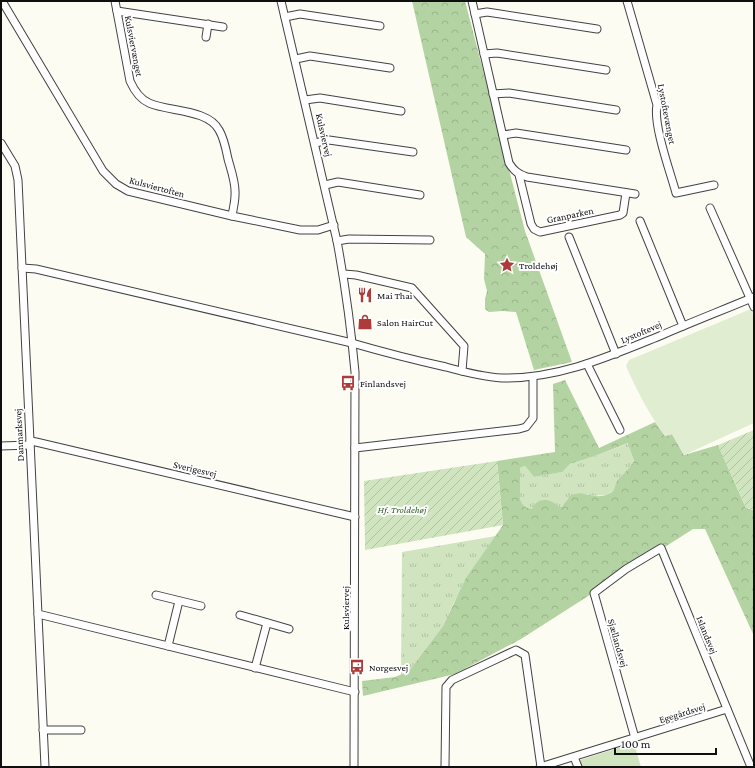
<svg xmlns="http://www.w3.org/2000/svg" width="755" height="768" viewBox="0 0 755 768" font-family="'Crimson Pro',serif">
	<defs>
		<pattern id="grass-tufts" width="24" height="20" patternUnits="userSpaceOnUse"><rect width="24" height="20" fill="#d0e4c0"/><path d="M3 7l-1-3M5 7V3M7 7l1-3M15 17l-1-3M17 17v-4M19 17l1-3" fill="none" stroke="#b1c2a4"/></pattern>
		<pattern id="forest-crowns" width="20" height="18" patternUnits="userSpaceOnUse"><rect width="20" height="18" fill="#b4d3a2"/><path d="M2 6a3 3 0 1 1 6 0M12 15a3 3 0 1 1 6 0" fill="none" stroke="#9ab48a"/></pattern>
		<pattern id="garden-furrows" width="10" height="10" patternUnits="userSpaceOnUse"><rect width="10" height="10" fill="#d0e4c0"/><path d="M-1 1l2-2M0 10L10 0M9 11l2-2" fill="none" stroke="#b1c2a4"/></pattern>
	</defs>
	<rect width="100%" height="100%" fill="#fdfcf3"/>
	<g fill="url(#grass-tufts)">
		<path d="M629,443L634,462L630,469L617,482L613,491L606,495L591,496L587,494L567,499L562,507H558C551,508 532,512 526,508C523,506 521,502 520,499V468L525,466L534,477L561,472L570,464L595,456Z"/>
		<path d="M496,536L454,602L443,626L409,671L401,674L402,552Z"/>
	</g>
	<g fill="url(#forest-crowns)" fill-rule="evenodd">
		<path d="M412,1H465L525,231L572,362L534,370L516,312L502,311L489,312L485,309V299L487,291L484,279L485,254L466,237Z"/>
		<path d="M565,380L599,448L655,422L665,436L672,434L684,455L718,445L746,508L754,510V636L705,529H693L521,639L455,674L363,696L362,681L395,677L409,671L443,626L466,578L503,525L497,461L555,452L553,384ZM628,443L634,461C629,471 620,475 616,483C615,486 614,490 612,492C610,493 608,494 606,495C587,501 577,481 562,507H559C550,498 537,497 532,509C525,508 523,506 520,499V468L525,466L534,477L562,472L570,464L595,456Z"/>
	</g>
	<path fill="#d0e4c0" d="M634,743L641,767H582L580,760Z"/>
	<g fill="url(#garden-furrows)">
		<path d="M754,430V510L746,508L718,445Z"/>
		<path d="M497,461L503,525L365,550L364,481Z"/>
	</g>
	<path fill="#e1edd1" d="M751,309L754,316V391L753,392L754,395V423L684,455L672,434L665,436C649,414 637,391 626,366L629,360Z"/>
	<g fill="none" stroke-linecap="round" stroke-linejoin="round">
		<g stroke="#424242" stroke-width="9">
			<g id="minor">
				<path d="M2,1L103,171L116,184L128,191L232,216L300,230H318L334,225"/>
				<path d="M115,1L130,81C134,90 140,99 149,103C169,112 208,109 219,130C224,138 226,149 228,159C231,170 236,183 235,195C235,202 233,209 232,216"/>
				<path d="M281,1L337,241C345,284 351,328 355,372L354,767"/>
				<path d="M472,1L509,163C514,171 518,174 527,177L635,194"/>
				<path d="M627,1L657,105C653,125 670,171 676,193L714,185"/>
				<path d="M117,11L223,27"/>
				<path d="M475,14L487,12L597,29"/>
				<path d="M285,17L300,14L380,26"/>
				<path d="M206,37L208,24"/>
				<path d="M484,54L497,53L606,70"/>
				<path d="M296,59L310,56L390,68"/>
				<path d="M493,94L509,93L616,110"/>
				<path d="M305,100L320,98L401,111"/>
				<path d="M503,135L516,133L626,150"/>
				<path d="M1,143L15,166L18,180L45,767"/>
				<path d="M315,143L329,140L413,152"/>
				<path d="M519,175L531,224L534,229L540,232L620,215L623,213L626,193"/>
				<path d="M325,185L338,182L420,195"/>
				<path d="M710,208L754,307"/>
				<path d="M640,221L683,326"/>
				<path d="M569,237L616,354"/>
				<path d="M337,241L349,239L430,240"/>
				<path d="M22,268L36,269L352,343C383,352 414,360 446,367C464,372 483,377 502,378C559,379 610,356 662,335C692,322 723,310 754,297"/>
				<path d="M344,274L356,275L412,288L464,346L462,371"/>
				<path d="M587,364L620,430"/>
				<path d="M30,441L36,442L355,517"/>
				<path d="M1,446L30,445"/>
				<path d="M355,448L519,429L526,427L533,418V377"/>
				<path d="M156,595L201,606"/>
				<path d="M38,614L355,692"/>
				<path d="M240,615L289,629"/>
				<path d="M168,646L179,601"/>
				<path d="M255,668L267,623"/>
				<path d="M43,730H81"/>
				<path d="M635,738L594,593L626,569L661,548L751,767"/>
				<path d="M574,757L578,767"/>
				<path d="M445,767L446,687L452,680L516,650L525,655L541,767"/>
				<path d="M540,767L727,709"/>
			</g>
		</g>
		<use href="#minor" stroke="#fff" stroke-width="7"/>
	</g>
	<defs>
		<g id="sight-bare" transform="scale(1.2)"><path d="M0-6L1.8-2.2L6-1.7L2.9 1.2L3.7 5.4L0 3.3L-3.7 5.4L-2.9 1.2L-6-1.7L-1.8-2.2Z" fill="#ae3b39" stroke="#fff" stroke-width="2.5" paint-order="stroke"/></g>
		<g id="restaurant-bare" transform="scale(1.2)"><path d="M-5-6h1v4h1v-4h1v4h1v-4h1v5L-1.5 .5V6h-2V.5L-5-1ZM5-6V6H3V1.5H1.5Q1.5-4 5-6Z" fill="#ae3b39" stroke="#fff" stroke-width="2.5" paint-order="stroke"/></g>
		<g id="shop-bare" transform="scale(1.2)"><path d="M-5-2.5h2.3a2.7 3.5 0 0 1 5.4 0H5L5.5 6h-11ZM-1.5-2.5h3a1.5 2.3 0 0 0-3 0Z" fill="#ae3b39" stroke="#fff" stroke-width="2.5" paint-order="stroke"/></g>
		<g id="bus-bare" transform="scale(1.2)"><path d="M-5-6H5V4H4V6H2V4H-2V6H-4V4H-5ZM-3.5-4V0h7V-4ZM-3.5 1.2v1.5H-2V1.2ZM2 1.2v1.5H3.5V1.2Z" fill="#ae3b39" stroke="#fff" stroke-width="2.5" paint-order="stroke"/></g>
	</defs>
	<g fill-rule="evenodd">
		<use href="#sight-bare" x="507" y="265"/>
		<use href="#restaurant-bare" x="365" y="295"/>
		<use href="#shop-bare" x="365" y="322"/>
		<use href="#bus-bare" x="348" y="383"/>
		<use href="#bus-bare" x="357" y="667"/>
	</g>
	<g text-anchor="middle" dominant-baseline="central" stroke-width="4" stroke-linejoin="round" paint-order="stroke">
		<g font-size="10" fill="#0f0f0f" stroke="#fff">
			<text transform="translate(134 46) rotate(79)">Kulsviervænget</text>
			<text transform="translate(667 114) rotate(79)">Lystoftevænget</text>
			<text transform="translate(324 135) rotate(77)">Kulsviervej</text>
			<text transform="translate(157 187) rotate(15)">Kulsviertoften</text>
			<text transform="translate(570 215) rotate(-12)">Granparken</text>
			<text transform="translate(641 332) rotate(-23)">Lystoftevej</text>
			<text transform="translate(19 435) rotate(-93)">Danmarksvej</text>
			<text transform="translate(195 469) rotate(13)">Sverigesvej</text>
			<text transform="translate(345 608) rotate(-90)">Kulsviervej</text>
			<text transform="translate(707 635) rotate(68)">Islandsvej</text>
			<text transform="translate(618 643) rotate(74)">Sjællandsvej</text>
			<text transform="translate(682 713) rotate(-17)">Egegårdsvej</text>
		</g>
		<g font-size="10" fill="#0f0f0f" stroke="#fff" text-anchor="start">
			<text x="519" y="265">Troldehøj</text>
			<text x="377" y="295">Mai Thai</text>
			<text x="377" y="322">Salon HairCut</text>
			<text x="360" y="383">Finlandsvej</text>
			<text x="369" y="667">Norgesvej</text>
		</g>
		<g font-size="10" font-style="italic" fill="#2f5f27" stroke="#fff">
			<text x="402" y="509">Hf. Troldehøj</text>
		</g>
	</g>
	<rect width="755" height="768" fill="none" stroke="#0f0f0f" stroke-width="4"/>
	<path d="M615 748v6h101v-6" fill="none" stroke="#0f0f0f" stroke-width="2"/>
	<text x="621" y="748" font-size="12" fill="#0f0f0f" stroke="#ffffff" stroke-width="3" paint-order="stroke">100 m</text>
</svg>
